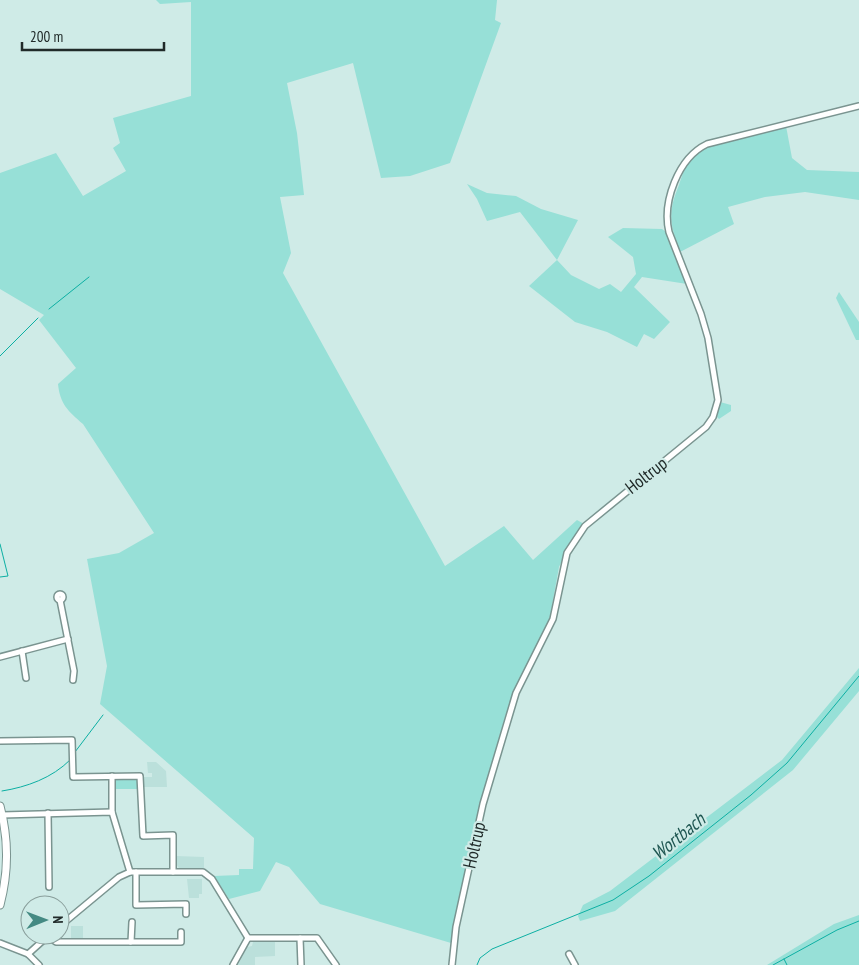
<svg xmlns="http://www.w3.org/2000/svg" width="859" height="965" viewBox="0 0 859 965" font-family="'PT Sans Narrow',sans-serif">
	<rect width="100%" height="100%" fill="#cfebe7"/>
	<g fill="#bbe0db">
		<path d="M147,762H156L166,771L167,787H144L143,777H152V773H148Z"/>
		<path d="M176,856L204,857V868H179L176,864Z"/>
		<path d="M187,879H202V894H199V898H189Z"/>
		<rect x="71" y="926" width="12" height="15"/>
		<path d="M253,942H275V956L255,957V965H238L247,947L252,946Z"/>
	</g>
	<g fill="#97e0d7">
		<path d="M156,0H497L495,20L501,23L450,163L410,176L381,178L353,63L287,83L297,133L304,195L280,197L291,253L283,273L445,566L504,526L533,560L577,520L584,524L572,539L559,567L550,617L514,692L505,717L480,804L451,943L320,904L289,867L276,862L260,891L229,899L214,876L239,875V869H253L254,838L100,704L107,666L87,559L119,553L154,533L83,424C68,411 60,404 58,384L76,368L39,320L44,315L0,289V173L56,153L83,196L126,171L113,148L120,143L113,118L191,96V2L160,4Z"/>
		<path d="M786,126L792,158L807,170L859,172V200L805,192L765,197L728,207L734,224L680,252C670,224 667,214 679,185C682,176 685,165 692,158C708,139 761,132 786,126Z"/>
		<path d="M467,184L487,193L516,196L541,209L578,220L557,260L571,275L599,289L610,284L621,292L636,274L633,257L608,237L623,228L662,229L666,232L687,284L642,277L634,287L670,322L654,339L644,334L637,347L607,332L575,322L529,286L557,260L520,212L487,221L477,199Z"/>
		<path d="M839,292L859,322V340H856L836,298Z"/>
		<path d="M720,402L731,405V411L719,419L717,417Z"/>
		<path d="M859,668V691L793,770L615,911L580,921L578,916L583,905L610,891L782,760Z"/>
		<path d="M138,779V789H115L114,780Z"/>
		<path d="M859,915V965H767L834,924Z"/>
	</g>
	<g fill="none" stroke-linecap="round" stroke-linejoin="round">
		<g stroke="#0cafa3" stroke-width="1">
			<path d="M49,309L89,277"/>
			<path d="M0,356L38,318"/>
			<path d="M0,544L8,576L0,577"/>
			<path d="M75,752L103,715"/>
			<path d="M2,791C27,787 52,778 70,760"/>
			<path d="M784,959L787,965"/>
			<path d="M477,965L480,958L492,949L613,900L649,876L751,795L787,763L859,676"/>
			<path d="M773,965L837,930L859,921"/>
		</g>
		<g stroke="#7a9490" stroke-width="8">
			<g id="minor">
				<circle cx="60" cy="597" r="3"/>
				<path d="M60,600L74,671L73,680"/>
				<path d="M22,651L26,678"/>
				<path d="M0,657L68,639"/>
				<path d="M0,741L72,740L73,777L140,776L143,836L173,835V872"/>
				<path d="M112,776V812"/>
				<path d="M48,813L49,887"/>
				<path d="M2,815L112,812L130,872"/>
				<path d="M136,872V905L186,904V914"/>
				<path d="M60,926L119,877L130,872H203L212,879L248,938"/>
				<path d="M47,936L56,942H181V932"/>
				<path d="M248,938H317L336,965"/>
				<path d="M300,938L301,965"/>
				<path d="M131,942L132,922"/>
				<path d="M0,943L28,954L39,965"/>
				<path d="M28,954L48,936"/>
				<path d="M569,954L575,965"/>
				<path d="M233,965L248,938"/>
				<path d="M452,965L456,927L483,804L516,693L553,619L567,553L585,526L706,427L713,417L718,400L708,338L701,314L669,232C662,202 678,158 707,144L859,106"/>
			</g>
		</g>
		<g stroke="#7a9490" stroke-width="9">
			<path id="tertiary" d="M0,806C9,840 9,871 0,905"/>
		</g>
		<use href="#minor" stroke="#fff" stroke-width="5"/>
		<use href="#tertiary" stroke="#fff" stroke-width="7"/>
	</g>
	<g text-anchor="middle" dominant-baseline="central" stroke-width="4.5" stroke-linejoin="round" paint-order="stroke">
		<g font-size="18" fill="#202a29" stroke="#cfebe7">
			<text transform="translate(646 475) rotate(-38)">Holtrup</text>
			<text transform="translate(474 845) rotate(-77)">Holtrup</text>
		</g>
		<g font-size="19" font-style="italic" fill="#1e5651" stroke="#cfebe7">
			<text transform="translate(678 836) rotate(-39)">Wortbach</text>
		</g>
	</g>
	<g transform="translate(45 920) rotate(89)"><circle r="24" fill="#cfebe7" stroke="#899e9b"/>
	<path d="M0-4L9 19L0 12L-9 19Z" fill="#448a83"/>
	<text y="-8" font-size="14" font-weight="bold" text-anchor="middle" fill="#202a29">N</text>
	</g>
	<path d="M22 42v8h142v-8" fill="none" stroke="#202a29" stroke-width="2.5"/>
	<text x="30" y="42" font-size="15" fill="#202a29" stroke="#cfebe7" stroke-width="4" paint-order="stroke">200 m</text>
</svg>
